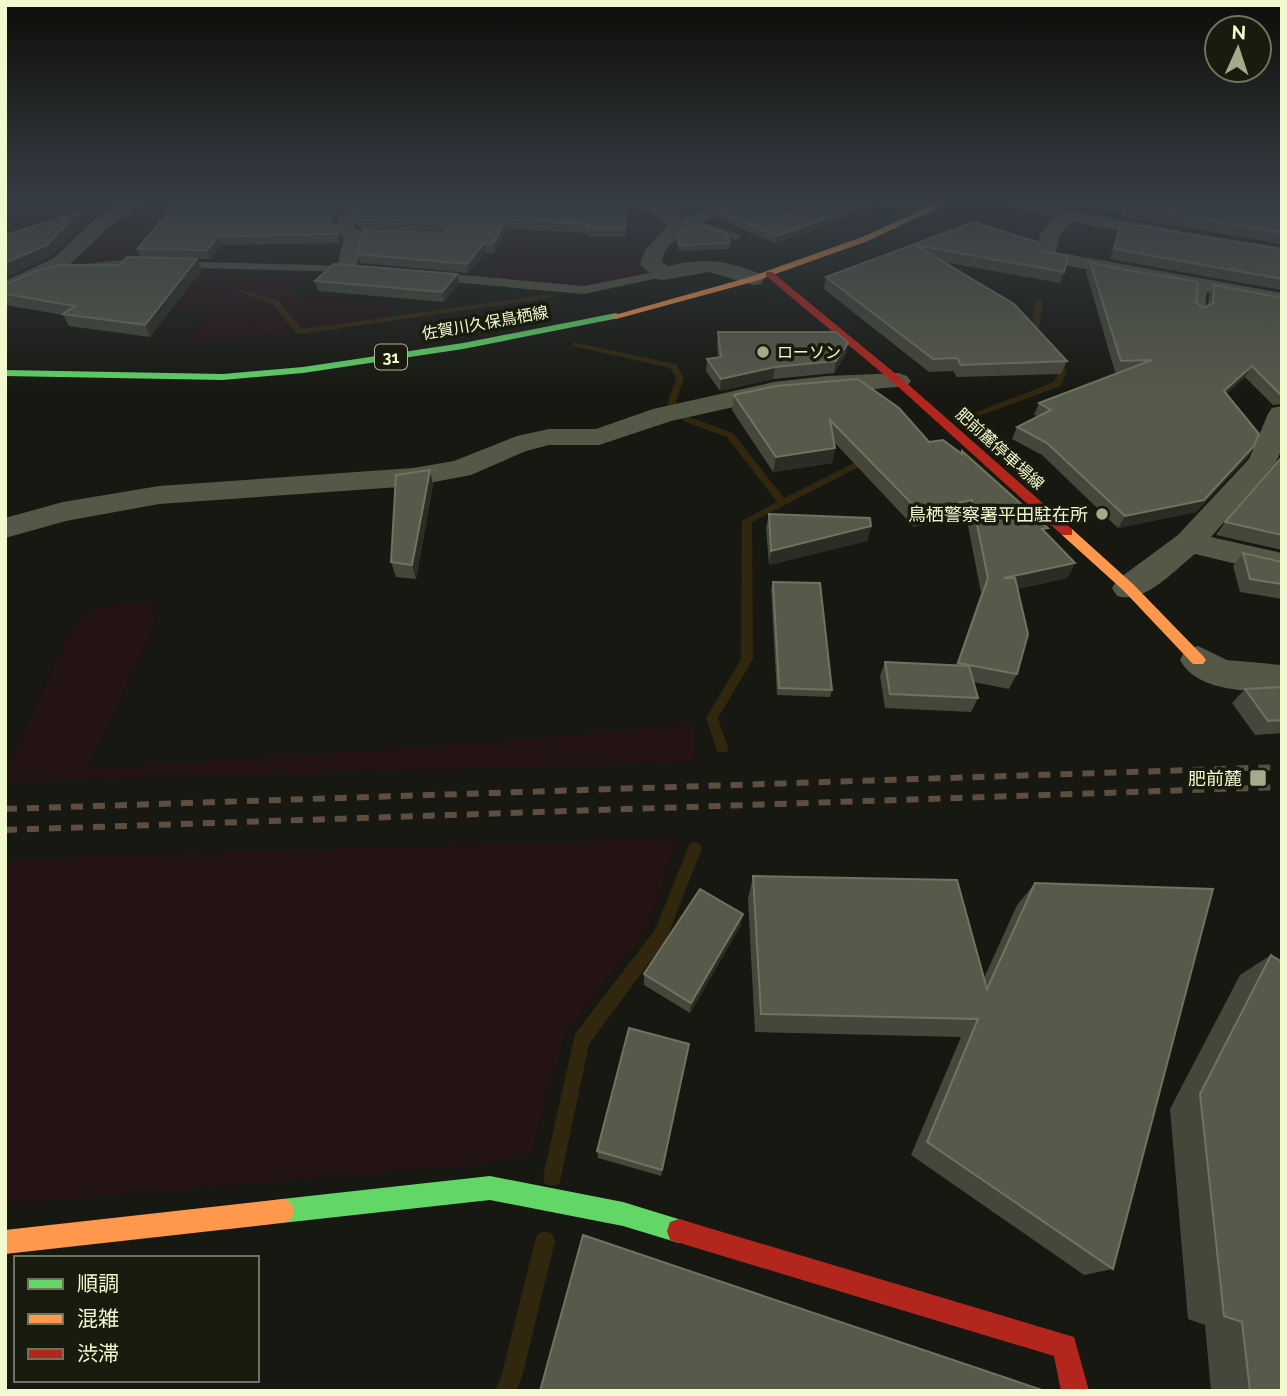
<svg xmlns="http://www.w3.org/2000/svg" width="1287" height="1396" viewBox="0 0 1287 1396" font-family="Raleway,'Noto Sans JP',sans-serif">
	<rect width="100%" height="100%" fill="#171811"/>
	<g fill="#231312">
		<path d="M5,200H132L122,208L138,212L272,206L159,229L141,243L167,254L164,273L303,276L290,294L388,304L387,318L179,346L221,305L160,307L95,260L91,246L23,251L5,238Z"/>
		<path d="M516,239L617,248L647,274L582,288L487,277Z"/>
		<path d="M158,603L153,629L88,769L484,743L694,723L695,762L5,782V771L75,620L102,605Z"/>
		<path d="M677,838L649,927L566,1032L531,1155L474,1165L5,1204V859Z"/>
	</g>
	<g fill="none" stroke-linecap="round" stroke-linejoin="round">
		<g fill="#31270e" fill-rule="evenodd">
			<path d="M238,289L278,300L302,329L550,294L554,296L550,298L300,334H297L272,304L238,291Z"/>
			<path d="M1039,299L1043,301L1039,330L1046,340L1042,342H1039L1031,330L1035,301Z"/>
			<path d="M573,342L676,364L684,378L674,408L670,411L666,408L676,378L670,368L573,346Z"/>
			<path d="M1052,356H1058L1067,371L1061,386L968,420L961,418L1054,382L1059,371L1051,358Z"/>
			<path d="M683,417H689L733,433L784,498L866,457L869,456L874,459L752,522L753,659L718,718L728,748L727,752H717L716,748L706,718L741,659L742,521L777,502L727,437L683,421Z"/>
			<path d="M695,842L700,844L702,848L666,940L589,1044L561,1177L559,1184L552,1186L545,1184L543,1177L575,1034L655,930L688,848L690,844Z"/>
			<path d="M545,1231L552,1234L555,1241L522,1377L516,1391H495L502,1374L535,1241L538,1234Z"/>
		</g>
		<g fill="#565847" fill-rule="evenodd">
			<path d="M698,221L740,235L741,237L736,240L694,226V222Z"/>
			<path d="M122,260L355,266L361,269L355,272L122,266L76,271L70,268L76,265Z"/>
			<path d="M664,270L670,274L668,276L584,294L429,280L423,276L429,272L584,286Z"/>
			<path d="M1197,282L1207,285L1205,313L1199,317L1193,313Z"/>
		</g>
		<g fill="#565847" fill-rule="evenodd">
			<path d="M124,200H145L107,229L68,266L5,299V281L54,258L93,221Z"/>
			<path d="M312,200H354L361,210L354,227L364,234L355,272H341L337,268L344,237L333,230L343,210L314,204Z"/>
			<path d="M617,200C640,198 665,199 681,218L723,200H747L745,204C721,214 664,233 662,262L668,266C705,257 725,260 761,274L764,279L761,284L753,285L709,272L664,280L656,279L640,264L645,250L667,226L656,215L619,204Z"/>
			<path d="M878,200H908L935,206L937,210L928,216L880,204Z"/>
			<path d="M1002,200H1031L1088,214L1180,230L1183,234L1180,238L1173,240L1071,222L1060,235L1056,252L1282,293V307L1038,260L1035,256L1040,234L1054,217L1004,204Z"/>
			<path d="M898,373L907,376L911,381L907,386L774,398L671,421L599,445H549L526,451L471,475L413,486L159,504L66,521L5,538V518L63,502L159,486L413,468L454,461L517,436L549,429H596L653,409L774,382L827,376Z"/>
			<path d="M1282,406V449L1276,462L1211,537L1282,553V575L1195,554C1173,571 1146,604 1117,596L1112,588L1117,580L1178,535L1249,459L1268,414L1272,408Z"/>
			<path d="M1198,646L1227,660L1282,665V693C1248,690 1198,693 1180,660L1185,650Z"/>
		</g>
		<g fill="#63d668" fill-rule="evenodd">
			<path d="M616,313L621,316L619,318L463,349L303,373L223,380L5,376V370L223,374L303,367L463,343Z"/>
			<path d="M490,1176L623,1202L688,1222L691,1231L688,1240L679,1243L623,1226L490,1200L282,1223L273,1220L270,1211L273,1202L282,1199Z"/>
		</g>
		<g fill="#ff974d" fill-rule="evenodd">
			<path d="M945,200H954L868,241L756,281L616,319L611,316L750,277L862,237Z"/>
			<path d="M1067,528L1072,529L1134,585L1203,656L1206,660L1203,664H1193L1124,591L1062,535V529Z"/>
			<path d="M282,1199L291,1202L294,1211L291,1220L282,1223L5,1254V1230Z"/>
		</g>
		<g fill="#b3261e" fill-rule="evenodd">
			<path d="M766,272H772L902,379L1072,529V535H1062L894,383L766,276Z"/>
			<path d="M679,1219L1074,1337L1089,1391H1061L1054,1356L670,1240L667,1231L670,1222Z"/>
		</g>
		<g stroke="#5d4e40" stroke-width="6" stroke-dasharray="12 10" stroke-linecap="butt">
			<path d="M5,809L1282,767"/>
			<path d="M5,830L1282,787"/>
		</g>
	</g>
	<g fill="#45473a">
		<path d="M356,200H624L628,209L625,237H588L587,233L507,229L494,253H486L468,273L360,263L357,254L363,237L362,234L443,233L446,231L361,229L357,226L355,217L360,204Z"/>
		<path d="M663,200H717L682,215L664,203Z"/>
		<path d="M762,200H857L867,204L865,211L776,244L717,218V211L811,220L815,219Z"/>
		<path d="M1041,200H1211L1282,209V244L1121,217L1122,214Z"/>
		<path d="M1254,200H1282V203Z"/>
		<path d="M339,212L333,225L341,238L340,243L222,245L210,259H197L202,270L150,337L69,326L63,315L5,305V285L120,265L141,258L137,249Z"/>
		<path d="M974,222L1042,251L1064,272L1060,283L944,262L1067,361L1061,374L957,377L953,371L929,372L824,289L826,277Z"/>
		<path d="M1121,223L1282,249V290L1110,259L1117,233Z"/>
		<path d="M677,236L730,243L729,249L679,251L677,242Z"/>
		<path d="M1090,262L1196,302L1203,308L1208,306L1209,296L1214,285L1282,298V404L1273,405L1245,377L1226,394L1254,446L1247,458L1196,512L1118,528L1042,455L1012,439L1017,427L1038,416L1034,415L1039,403L1121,372H1115L1086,272Z"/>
		<path d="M315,281L459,284L444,302L318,291Z"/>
		<path d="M718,332L848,343L846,354L834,373L773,379L720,391L706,371L707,359L718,357L717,344Z"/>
		<path d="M734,395L929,442L961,453L962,451L1075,563L1067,578L1017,589V674L1009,689L973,682L978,698L971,712L885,708L880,676L885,662L956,665L981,593L966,515L914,527L834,442L835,448L832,463L773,472L732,410Z"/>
		<path d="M1282,459V550L1216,535L1225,522Z"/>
		<path d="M430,470L433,485L416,579L396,577L391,562Z"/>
		<path d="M769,514L871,526L867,541L769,565L766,528Z"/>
		<path d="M1243,553L1282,562V599L1240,592L1233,566Z"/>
		<path d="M773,582L832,690L830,697L777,695L771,589Z"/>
		<path d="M1282,687V733L1255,735L1232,703L1245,689Z"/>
		<path d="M753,876L984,978L1017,905L1035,883L1113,1269L1084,1275L911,1155L961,1037L755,1032L748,899Z"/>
		<path d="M741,925L690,1013L644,985V974Z"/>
		<path d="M1271,955L1282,1391H1211L1205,1325L1188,1319L1170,1109L1240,975Z"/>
		<path d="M688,1053L661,1176L598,1158L597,1151Z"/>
	</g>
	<g fill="#2b2c23">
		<path d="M701,200H717L682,215V208Z"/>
		<path d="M337,203L339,212L330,231L328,222Z"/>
		<path d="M867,204L865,211L776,244L777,236Z"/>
		<path d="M77,213L82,224L52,256L5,278V263Z"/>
		<path d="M506,220L507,229L494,253L493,244Z"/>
		<path d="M339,229L341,238L340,243L337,234Z"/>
		<path d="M218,236L222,245L210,259L207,250Z"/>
		<path d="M484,243L486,253L468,273L467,264Z"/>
		<path d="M197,259L202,270L150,337L145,325Z"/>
		<path d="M457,274L459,284L444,302L442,292Z"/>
		<path d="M848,343L846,354L834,373L836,361Z"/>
		<path d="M1252,366L1245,377L1217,402L1224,391Z"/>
		<path d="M775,367L773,379L720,391L721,379Z"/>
		<path d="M1254,446L1247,458L1196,512L1118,528L1125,516Z"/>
		<path d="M835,448L832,463L773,472L776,457Z"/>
		<path d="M430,470L433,485L416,579L412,565Z"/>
		<path d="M972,500L966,515L914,527L919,511Z"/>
		<path d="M871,526L867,541L769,565L771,551Z"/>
		<path d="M1075,563L1067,578L997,593L1004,578Z"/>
		<path d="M743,914L741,925L690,1013L691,1003Z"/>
		<path d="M689,1044L688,1053L661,1176L662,1170Z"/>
	</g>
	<g fill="#575a4a" stroke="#70735f" stroke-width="2">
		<path d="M179,200H319L337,203L328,222L339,229L337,234L218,236L207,250L137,249Z"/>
		<path d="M361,200H624L627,201L625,228H587L588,224L506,220L493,244L484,243L467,264L357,254L361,239L366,234H362L363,230L443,233L451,226L444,221L359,220L355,217Z"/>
		<path d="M670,200H701L682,208Z"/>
		<path d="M744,200H753L811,220L822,218L824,215L782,200H857L867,204L777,236L717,211Z"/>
		<path d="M1097,200H1211L1282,209V233L1125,207L1126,205Z"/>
		<path d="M77,213L47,245L5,263V235Z"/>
		<path d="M974,222L1037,242L1042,251L1068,256L1064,272L915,245L1014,304L1067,361L961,365L957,358L933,359L826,277Z"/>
		<path d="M695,223L726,233L730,243L680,245L677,236Z"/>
		<path d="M1121,223L1282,249V279L1114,249Z"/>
		<path d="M127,257L197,259L145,325L63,314L75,306L5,294V285L36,271L61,265H120Z"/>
		<path d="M1090,262L1110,267L1198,282L1196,302L1203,308L1213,303L1214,285L1282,298V394H1280L1252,366L1224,391L1259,434L1254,446L1204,500L1125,516L1047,443L1017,427L1051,410L1039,403L1152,360L1121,361Z"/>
		<path d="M334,264L457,274L442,292L315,281Z"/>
		<path d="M718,332H836L848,343L836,361L775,367L721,379L707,359L721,357Z"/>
		<path d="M858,379L899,408L929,442L943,440L962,454V451L1048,528L1042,529L1075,563L1004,578H1015L1028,634L1017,674L958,663L988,578L972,500L919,511L830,420L835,448L776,457L734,395L776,386Z"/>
		<path d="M1281,458L1282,535L1225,522Z"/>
		<path d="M430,470L412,565L391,562L396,475Z"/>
		<path d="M769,514L870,518L871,526L771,551Z"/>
		<path d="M1243,553L1282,562V584L1250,579Z"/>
		<path d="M773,582L820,583L832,690L779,688Z"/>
		<path d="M885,662L969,666L978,698L890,694Z"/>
		<path d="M1282,687V720L1268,721L1245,689Z"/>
		<path d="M753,876L957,880L987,989L1035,883L1213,889L1113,1269L927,1142L978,1019L761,1014Z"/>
		<path d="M700,889L743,914L691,1003L644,974Z"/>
		<path d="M1271,955L1282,962V1391H1250L1242,1322L1224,1316L1200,1094Z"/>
		<path d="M629,1028L689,1044L662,1170L597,1151Z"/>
		<path d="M583,1235L1045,1391H540Z"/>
	</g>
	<linearGradient id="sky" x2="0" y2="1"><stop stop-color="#0d0d09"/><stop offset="0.51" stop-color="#363d43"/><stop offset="1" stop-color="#363d43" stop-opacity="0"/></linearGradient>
	<rect width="1287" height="395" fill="url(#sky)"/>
	<g fill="#a5aa8c" stroke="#181b0e" stroke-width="2.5">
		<circle cx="763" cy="352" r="7"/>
		<circle cx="1102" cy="514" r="7"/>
		<rect x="1249" y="769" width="18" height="18" rx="3.5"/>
	</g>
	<g text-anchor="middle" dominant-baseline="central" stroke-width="7" stroke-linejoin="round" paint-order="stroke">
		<g font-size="16" fill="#f1f9ce" stroke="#181b0e">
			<text transform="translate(485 323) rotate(-10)">佐賀川久保鳥栖線</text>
			<text transform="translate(1000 449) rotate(42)">肥前麓停車場線</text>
		</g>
		<g font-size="16" fill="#f1f9ce" stroke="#181b0e" text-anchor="start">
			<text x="777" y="352">ローソン</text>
		</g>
		<rect fill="#181b0e" stroke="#b0b694" stroke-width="2" x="375" y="344.5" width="32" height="25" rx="5"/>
		<g font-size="16" font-weight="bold" fill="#f1f9ce">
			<text x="391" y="357">31</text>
		</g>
		<g font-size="18" fill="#f1f9ce" stroke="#181b0e" text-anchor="end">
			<text x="1088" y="514">鳥栖警察署平田駐在所</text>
			<text x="1242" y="778">肥前麓</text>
		</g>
	</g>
	<rect width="1287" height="1396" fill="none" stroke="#f1f9ce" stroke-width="14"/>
	<rect x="14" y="1256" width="245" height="126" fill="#181b0e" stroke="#6f745b" stroke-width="2"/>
	<rect x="28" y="1279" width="35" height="10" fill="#63d668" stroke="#6f745b" stroke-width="2"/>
	<text x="77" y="1291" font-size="21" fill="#f1f9ce">順調</text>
	<rect x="28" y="1314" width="35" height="10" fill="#ff974d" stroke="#6f745b" stroke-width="2"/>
	<text x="77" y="1326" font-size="21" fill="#f1f9ce">混雑</text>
	<rect x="28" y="1349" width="35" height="10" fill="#b3261e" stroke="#6f745b" stroke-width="2"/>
	<text x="77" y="1361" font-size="21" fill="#f1f9ce">渋滞</text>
	<g transform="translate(1238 49) rotate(3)"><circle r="33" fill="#181b0e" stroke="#6f745b" stroke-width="2"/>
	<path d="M0-5L12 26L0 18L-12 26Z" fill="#a5aa8c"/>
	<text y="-10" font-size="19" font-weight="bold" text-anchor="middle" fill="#f1f9ce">N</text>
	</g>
</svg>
